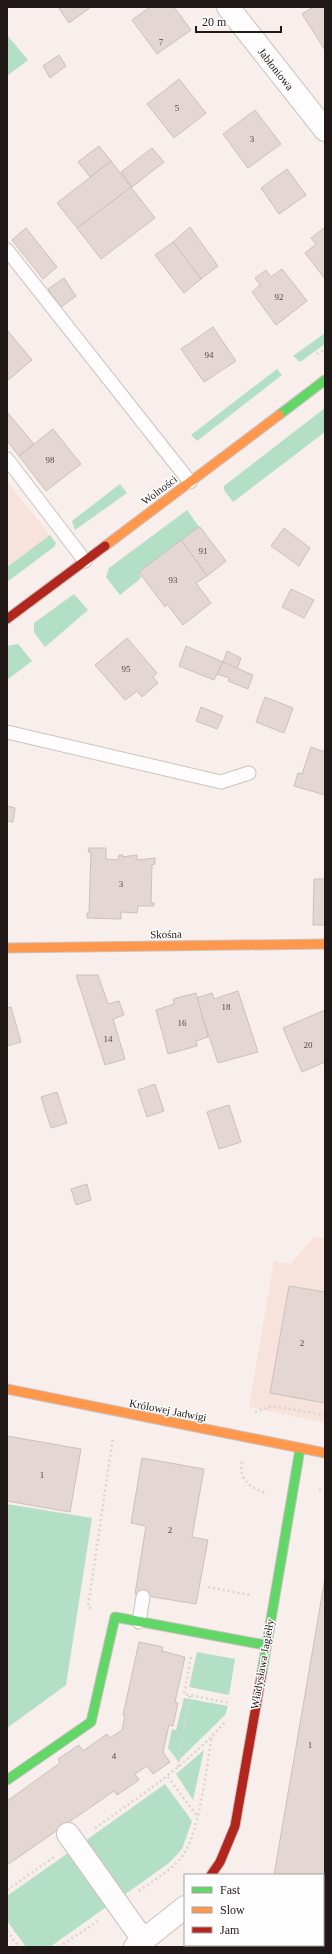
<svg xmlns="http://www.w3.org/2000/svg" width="332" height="1954" viewBox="0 0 332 1954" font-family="'Times New Roman',serif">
	<rect width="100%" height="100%" fill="#f8eeeb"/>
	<g fill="#f7e2dc">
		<path d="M7,482L50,535L7,567Z"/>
		<path d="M314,1236L325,1239V1423L249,1407L274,1261L291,1264Z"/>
	</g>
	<g fill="#b3dfc7">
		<path d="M7,35L28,60L7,76Z"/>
		<path d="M325,333V344L300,362L293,356Z"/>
		<path d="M277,369L282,375L197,441L191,435Z"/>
		<path d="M325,408V432L233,502L224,490V486Z"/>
		<path d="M120,484L127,493L75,530L72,521Z"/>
		<path d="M187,510L199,527L139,572L141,578L120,595L106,577L109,568Z"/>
		<path d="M50,535L56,543L54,547L7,582V567Z"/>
		<path d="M74,594L88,610L45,647L34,632V623Z"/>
		<path d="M18,644L32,661L7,680V646Z"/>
		<path d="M7,1504L92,1518L66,1685L7,1728Z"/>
		<path d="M197,1652L235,1659L229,1695L189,1687Z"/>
		<path d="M184,1698L228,1706L225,1715L178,1761L168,1748L172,1729L176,1730Z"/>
		<path d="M204,1750L193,1800L176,1774Z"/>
		<path d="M165,1784L192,1821L182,1849L169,1863L124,1895L85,1841Z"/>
		<path d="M71,1851L109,1905L50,1947H26L7,1921V1896Z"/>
	</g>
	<g fill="#e4d6d2" stroke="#cac1be">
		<path d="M58,7H91L69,23Z"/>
		<path d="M150,7H174L191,30L157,54L132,20Z"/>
		<path d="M313,7H325V50L302,14Z"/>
		<path d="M59,55L66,66L50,78L43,66Z"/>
		<path d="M179,79L206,113L174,138L147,104Z"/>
		<path d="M255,110L281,144L248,168L223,134Z"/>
		<path d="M99,146L111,161L90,177L78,162Z"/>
		<path d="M152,148L164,162L132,187L121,172Z"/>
		<path d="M111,161L131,187L77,228L57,203Z"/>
		<path d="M287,169L306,195L279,214L261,188Z"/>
		<path d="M131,187L155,218L101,259L77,228Z"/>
		<path d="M190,227L218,266L201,279L173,242Z"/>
		<path d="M26,228L57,267L43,279L12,240Z"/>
		<path d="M324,228L325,229V279L305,253L316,244L311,238Z"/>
		<path d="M173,242L201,279L184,293L155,255Z"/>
		<path d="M282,269L307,301L276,325L252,292L260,285L255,278L266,270L271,277Z"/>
		<path d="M64,278L76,296L61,307L48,289Z"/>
		<path d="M213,327L236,361L204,382L181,349Z"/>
		<path d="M7,330L32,360L7,381Z"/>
		<path d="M7,412L34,444L19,456L7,441Z"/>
		<path d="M53,429L81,464L46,491L19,456Z"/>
		<path d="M199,527H200L226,561L207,576L181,540Z"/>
		<path d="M284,528L310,548L299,566L271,546Z"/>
		<path d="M181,540L207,576L196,583L211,603L183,625L167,604L165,607L139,572Z"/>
		<path d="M291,589L314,600L304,618L282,607Z"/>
		<path d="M127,638L157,673L153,677L158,683L142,697L137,691L125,700L95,665Z"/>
		<path d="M186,646L223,662L214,680L179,666Z"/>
		<path d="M227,651L241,658L237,669L223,662Z"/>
		<path d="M223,662L253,675L248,689L228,681L229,678L217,674Z"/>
		<path d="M265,697L293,708L284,733L256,722Z"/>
		<path d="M201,707L223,716L217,729L196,721Z"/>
		<path d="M311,747L325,752V795L294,786L298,773L302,774Z"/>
		<path d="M7,806L15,808L13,822L7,821Z"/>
		<path d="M89,848H106V859L118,860L119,855H123L122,857L137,855V860L155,858V864L152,865L151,903H154V906H138L137,913L121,912V919L87,918V913H89L91,852H88Z"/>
		<path d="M314,879H325V925H313Z"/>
		<path d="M76,975H98L108,1004L119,1001L124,1015L113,1019L125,1059L105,1065Z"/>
		<path d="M238,991L258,1052L218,1063L196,998L212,993L214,999Z"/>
		<path d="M196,993L208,1037L196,1041L197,1046L168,1054L156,1010L174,1004L173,999Z"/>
		<path d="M11,1007L21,1042L7,1046V1008Z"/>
		<path d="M325,1010V1062L302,1072L283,1028Z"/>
		<path d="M155,1084L164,1111L147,1117L138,1090Z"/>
		<path d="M57,1092L67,1123L51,1128L41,1097Z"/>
		<path d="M229,1105L241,1142L219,1149L207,1112Z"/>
		<path d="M87,1184L91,1200L76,1205L71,1189Z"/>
		<path d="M289,1286L325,1292V1403L270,1393Z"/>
		<path d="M7,1436L81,1449L70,1512L7,1501Z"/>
		<path d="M142,1458L204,1469L192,1537L208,1540L196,1604L135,1594L146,1526L131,1523Z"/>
		<path d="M325,1578V1908L323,1907V1875H274Z"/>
		<path d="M139,1642L163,1647L162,1651L185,1657L175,1702L178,1703L173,1726L169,1725L163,1752L170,1762L153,1774L147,1766L135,1774L139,1780L117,1795L114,1791L7,1865V1801L60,1763L58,1759L79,1745L83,1751L107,1734L110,1738L122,1730L125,1715H123Z"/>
		<path d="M217,1945H317L318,1947H214Z"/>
	</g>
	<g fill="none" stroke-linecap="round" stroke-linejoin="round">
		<g stroke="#cbc3c0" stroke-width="15">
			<g id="lane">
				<path d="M7,250L190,482"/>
				<path d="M7,459L85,561"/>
				<path d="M7,732L221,782L249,773"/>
				<path d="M139,1622L143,1597"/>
			</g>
		</g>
		<g stroke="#cbc3c0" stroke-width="24">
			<g id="street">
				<path d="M228,7L325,130"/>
				<path d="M68,1834L144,1941"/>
				<path d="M135,1947L185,1907"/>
			</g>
		</g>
		<g stroke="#cbc3c0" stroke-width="11">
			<g id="fast">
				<path d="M279,415L325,380"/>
				<path d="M262,1672L300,1449"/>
				<path d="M7,1780L91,1722L115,1617L265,1645"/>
			</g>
		</g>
		<g stroke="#cbc3c0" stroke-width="11">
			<g id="slow">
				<path d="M105,546L279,415"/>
				<path d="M7,948L325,944"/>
				<path d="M7,1389L325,1453"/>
			</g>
		</g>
		<g stroke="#cbc3c0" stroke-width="11">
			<g id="jam">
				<path d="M7,619L105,546"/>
				<path d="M211,1875L220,1862L235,1826L262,1672"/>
			</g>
		</g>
		<g stroke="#d9d5d4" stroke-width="2.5" stroke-dasharray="2 3" stroke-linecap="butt">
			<path d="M317,354L325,349"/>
			<path d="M255,1412L272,1406L325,1415"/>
			<path d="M242,1462C238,1480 251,1488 266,1493"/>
			<path d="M319,1490L325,1491"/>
			<path d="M208,1587L250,1595"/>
			<path d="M91,1608L88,1607L113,1437"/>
			<path d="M191,1657L184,1694L230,1703"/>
			<path d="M178,1767L190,1695"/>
			<path d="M168,1777L197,1816"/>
			<path d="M95,1828C142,1795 188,1764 226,1721"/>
			<path d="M7,1890L54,1857"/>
			<path d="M139,1891C154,1880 174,1869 184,1854C200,1828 206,1769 212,1737"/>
			<path d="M7,1931L19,1947"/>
			<path d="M59,1947L98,1921"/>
		</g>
		<use href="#lane" stroke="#fefcfc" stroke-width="13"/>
		<use href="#street" stroke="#fefcfc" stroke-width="22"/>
		<use href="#fast" stroke="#63d668" stroke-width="9"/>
		<use href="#slow" stroke="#ff974d" stroke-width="9"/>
		<use href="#jam" stroke="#b3261e" stroke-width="9"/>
	</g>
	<g text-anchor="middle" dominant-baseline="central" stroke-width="3" stroke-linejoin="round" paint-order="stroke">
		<g font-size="9" fill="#544a48">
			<text x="161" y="42">7</text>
			<text x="177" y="108">5</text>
			<text x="252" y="139">3</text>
			<text x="279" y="297">92</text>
			<text x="209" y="355">94</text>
			<text x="50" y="460">98</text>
			<text x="203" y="551">91</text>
			<text x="173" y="580">93</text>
			<text x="126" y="669">95</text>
			<text x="121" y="884">3</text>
			<text x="226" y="1007">18</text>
			<text x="182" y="1023">16</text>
			<text x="108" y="1039">14</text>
			<text x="308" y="1045">20</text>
			<text x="302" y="1343">2</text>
			<text x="42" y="1475">1</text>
			<text x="170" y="1530">2</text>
			<text x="310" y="1745">1</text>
			<text x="114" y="1756">4</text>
		</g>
		<g font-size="11" fill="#211917" stroke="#fdfdfd">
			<text transform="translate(276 69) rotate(52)">Jabłoniowa</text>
			<text transform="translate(159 490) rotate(-37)">Wolności</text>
			<text transform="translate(166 934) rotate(-1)">Skośna</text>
			<text transform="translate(168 1410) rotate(11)">Królowej Jadwigi</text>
			<text transform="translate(262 1664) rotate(-80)">Władysława Jagiełły</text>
		</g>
	</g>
	<rect width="332" height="1954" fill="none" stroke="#211917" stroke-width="16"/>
	<rect x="184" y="1874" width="140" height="72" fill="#fdfdfd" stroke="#a5a2a1"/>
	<rect x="192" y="1887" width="20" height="6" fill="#63d668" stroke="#a5a2a1"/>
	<text x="220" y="1894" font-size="12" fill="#211917">Fast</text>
	<rect x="192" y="1907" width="20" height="6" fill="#ff974d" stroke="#a5a2a1"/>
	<text x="220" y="1914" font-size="12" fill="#211917">Slow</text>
	<rect x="192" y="1927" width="20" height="6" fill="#b3261e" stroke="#a5a2a1"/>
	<text x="220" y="1934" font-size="12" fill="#211917">Jam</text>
	<path d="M196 26v6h85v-6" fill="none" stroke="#211917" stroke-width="2"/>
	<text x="202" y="26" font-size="12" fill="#211917" stroke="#fdfdfd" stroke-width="3" paint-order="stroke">20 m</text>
</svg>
